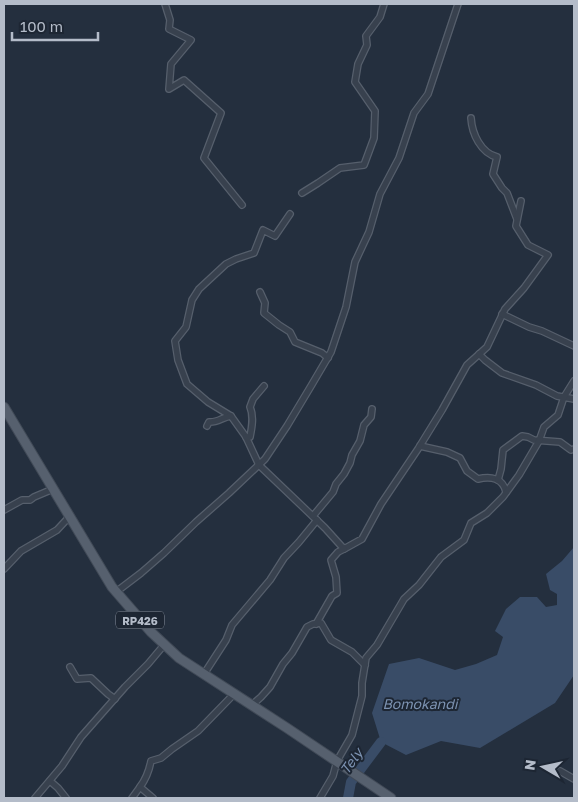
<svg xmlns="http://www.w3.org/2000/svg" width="578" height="802" viewBox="0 0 578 802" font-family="'Golos Text',sans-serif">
	<rect width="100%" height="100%" fill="#242f3e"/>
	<path fill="#394c67" d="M574,547V675L555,703L480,748L441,741L406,755L381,742L372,713L389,664L419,658L455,670L476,664L497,655L503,637L495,631L506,609L520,597H537L546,607L557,605V594L550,590L546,574L562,561Z"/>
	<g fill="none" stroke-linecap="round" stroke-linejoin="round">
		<path stroke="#394c67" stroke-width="10" d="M348,798L351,782L381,742"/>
		<g stroke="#565f6c" stroke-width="8">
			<g id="street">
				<path d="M165,4L170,20L169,29L191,40L171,64L169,89L184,80L221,113L204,158L242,205"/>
				<path d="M471,118C472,134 481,153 497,157L493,174L502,188L507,193L517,219"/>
				<path d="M302,193L318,183L340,168L364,165L374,138L375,111L355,82L358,64L367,45L366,36L380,17L384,4"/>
				<path d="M290,214L275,236L263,230L254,253L236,259L226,264L199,289L192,300L186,327L175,341L178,360L187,384L208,402L231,416L246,437L259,465L325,528L344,549L362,539L381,504L418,449L442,410L467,365L487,347L505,309L524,288L548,255L528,245L516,226L521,201"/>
				<path d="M260,292L265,303L264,313L279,325L290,332L295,342L322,353L328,358"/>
				<path d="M502,314L529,327L542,331L574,346"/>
				<path d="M479,354L485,360L502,373L536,385L557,396L574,399"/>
				<path d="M207,426L209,422C217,423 223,417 231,416"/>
				<path d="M246,437H250C252,427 254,416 250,407L253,399L264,386"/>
				<path d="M420,446L447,452L460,458L467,471L478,479C491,476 503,478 506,492"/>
				<path d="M498,480L501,469L503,450L522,436L528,437L534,440L560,442L571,450L574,449"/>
				<path d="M4,510L22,500H30L34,497L53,489"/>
				<path d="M313,516L333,492L336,484L344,474L350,463L352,455L360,441L364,425L371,417L372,409"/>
				<path d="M4,569L21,551L57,530L70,516"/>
				<path d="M116,592L141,573L164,553L196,522L229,493L265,459L287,426L311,386L331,352L346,307L355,262L369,232L380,194L399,158L414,113L428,94L458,4"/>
				<path d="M316,624L332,596L337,593L336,577L331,560L338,552L344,549"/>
				<path d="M70,667L77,679L91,678L108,694L115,699"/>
				<path d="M204,674L226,640L232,625L270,580L284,558L299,542L317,520"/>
				<path d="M252,705L261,697L270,687L283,664L292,653L307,627L313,624L321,623L331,640L352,652L365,665"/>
				<path d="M560,771L574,779"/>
				<path d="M50,781L58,788L66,798"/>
				<path d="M35,798L62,766L81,737L125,687L148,664L164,645"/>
				<path d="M132,798L140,787"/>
				<path d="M153,798L140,787C146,779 149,771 151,761L161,758L172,749L198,731L234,694"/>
				<path d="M320,798L333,776L337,761L352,735L362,696V683L366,658L377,645L404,599L419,585L441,557L464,540L471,523L487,513L503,497L519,475L539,441L544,427L558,415L564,397L574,381"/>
			</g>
		</g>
		<g stroke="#414a57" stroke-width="11">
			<path id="primary" d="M4,407L112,587L151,632L179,658L287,728L391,798"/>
		</g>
		<use href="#street" stroke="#38414e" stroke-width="5.5"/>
		<use href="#primary" stroke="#56606e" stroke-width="9"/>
	</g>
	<g text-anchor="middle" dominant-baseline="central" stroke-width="4" stroke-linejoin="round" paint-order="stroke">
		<rect fill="#1d2633" stroke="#878f9c" stroke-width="1" x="116" y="611.5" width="48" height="17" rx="4"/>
		<g font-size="11" font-weight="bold" fill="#b4bcc9">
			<text x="140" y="620">RP426</text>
		</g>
		<g font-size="14" font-style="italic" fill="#7c92b1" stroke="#1d2633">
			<text x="420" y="703">Bomokandi</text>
			<text transform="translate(351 761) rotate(-55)">Tely</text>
		</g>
	</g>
	<rect width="578" height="802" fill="none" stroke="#b4bcc9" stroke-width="10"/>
	<g transform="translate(543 767) rotate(279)" stroke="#1d2633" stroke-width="4" paint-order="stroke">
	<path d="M0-4L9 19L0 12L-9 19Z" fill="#b4bcc9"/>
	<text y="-8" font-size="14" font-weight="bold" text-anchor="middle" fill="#b4bcc9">N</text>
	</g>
	<path d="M12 32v8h86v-8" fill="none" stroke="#b4bcc9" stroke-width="2.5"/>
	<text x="20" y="32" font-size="15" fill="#b4bcc9" stroke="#1d2633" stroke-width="4" paint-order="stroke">100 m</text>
</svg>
